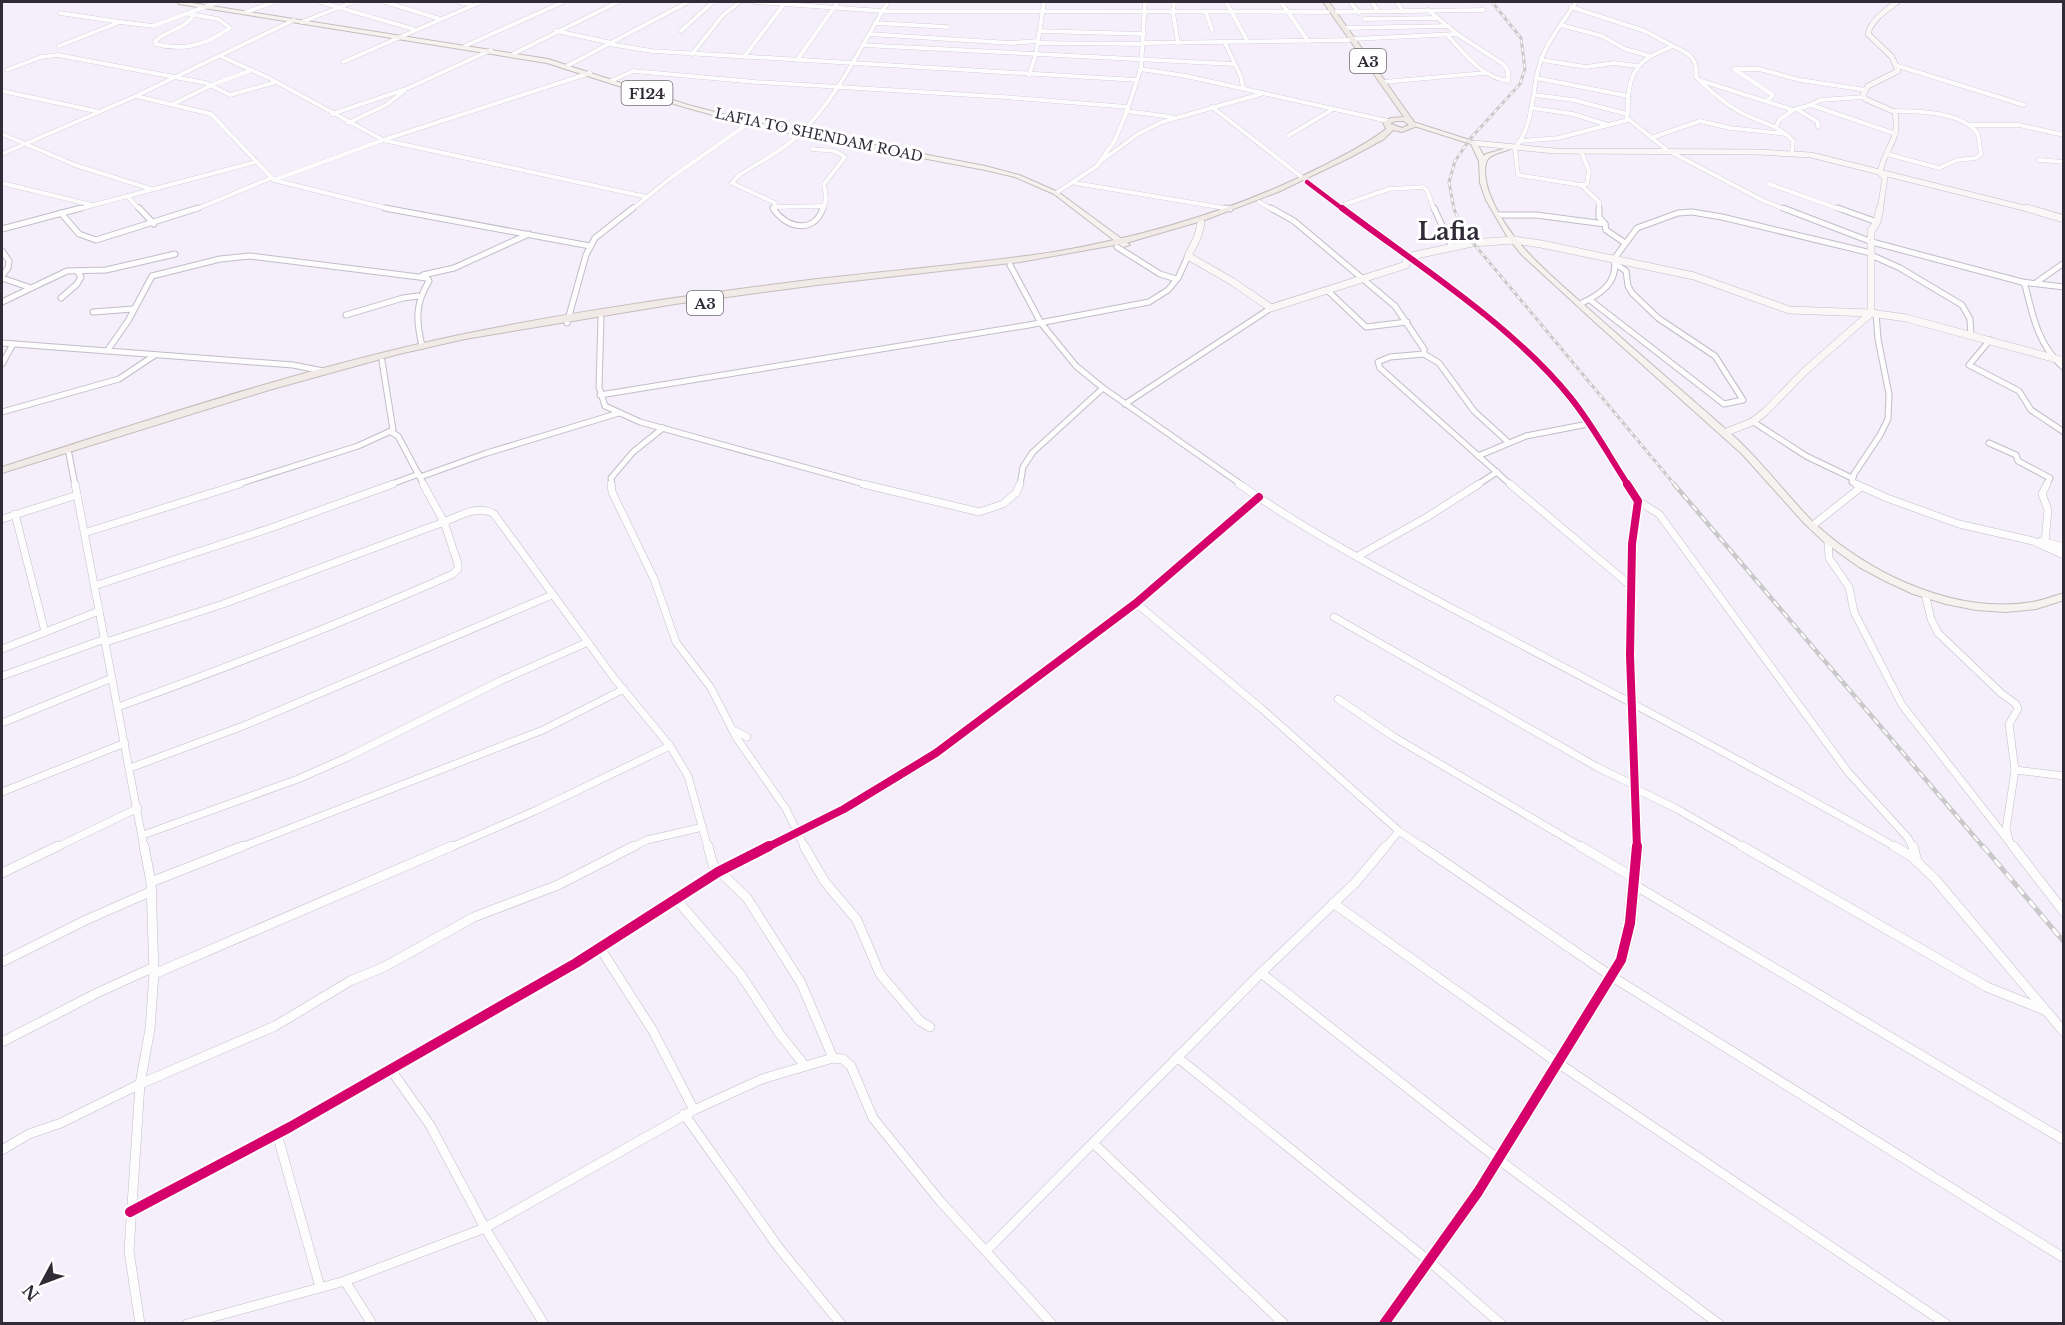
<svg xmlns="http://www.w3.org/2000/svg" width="2065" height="1325" viewBox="0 0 2065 1325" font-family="'Libre Baskerville',serif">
	<rect width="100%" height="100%" fill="#f4effa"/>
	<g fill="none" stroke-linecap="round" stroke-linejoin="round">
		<g stroke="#c2bdc8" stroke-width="4.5">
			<g id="street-far3">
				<path d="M320,2L413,29"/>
				<path d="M385,2L440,19"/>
				<path d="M459,2L471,5"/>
				<path d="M754,2L882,11L1328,12"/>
				<path d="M1174,2L1173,13L1178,43"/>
				<path d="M1226,2L1248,42"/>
				<path d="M1281,2L1308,41"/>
				<path d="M1350,2L1359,13"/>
				<path d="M1372,2L1378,11"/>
				<path d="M1397,2L1402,10"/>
				<path d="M1576,2C1564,21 1547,41 1540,63C1531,91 1535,124 1515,148L1518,175L1581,185"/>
				<path d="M1571,7L1645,31L1673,46C1649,56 1633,62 1629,90C1627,99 1629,108 1627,118L1667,150L1764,201L1787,210"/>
				<path d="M246,12L274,2"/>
				<path d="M1333,12L1484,10"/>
				<path d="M60,13L120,22"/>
				<path d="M1206,13L1212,30"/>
				<path d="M189,14L218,19L230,28C207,44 184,52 156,44L155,41C168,30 184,29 194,15"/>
				<path d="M1364,19L1436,18"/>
				<path d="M302,22L353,2"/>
				<path d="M875,23L948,27"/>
				<path d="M1561,25L1602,36L1625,49L1650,56"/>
				<path d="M1344,28L1448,26"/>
				<path d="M556,31L612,43"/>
				<path d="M681,31L713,2"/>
				<path d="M1040,31L1144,34"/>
				<path d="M869,34L1011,43L1038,41"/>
				<path d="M1448,36C1465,54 1481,77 1508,81V71L1503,64L1457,34"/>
				<path d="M1353,39L1457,34L1428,10"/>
				<path d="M1038,43L1144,44"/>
				<path d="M1144,43L1349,40"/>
				<path d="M1225,43L1241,77L1243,88"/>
				<path d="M609,44L652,51L1137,80"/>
				<path d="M862,45L1233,64"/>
				<path d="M59,46L120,22L153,26L218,2"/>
				<path d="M465,46L563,2"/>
				<path d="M1673,46C1689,53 1698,58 1696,77C1710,90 1723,103 1740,112C1758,122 1780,125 1793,141L1792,153"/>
				<path d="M513,54L618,2"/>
				<path d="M692,54L723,15L740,2"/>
				<path d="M220,56L269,78L383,140L647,197"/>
				<path d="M744,57L785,3"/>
				<path d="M797,60L838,2"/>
				<path d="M1541,60L1586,67L1614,63L1637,66"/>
				<path d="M343,62L481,2"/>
				<path d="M567,66L688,2"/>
				<path d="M1898,66L2024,105"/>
				<path d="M1140,69L1186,76L1388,121"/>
				<path d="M7,70L41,57L58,55L206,83L230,95L276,82"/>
				<path d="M1029,75L1036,54L1044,2"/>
				<path d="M1536,78L1628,96"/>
				<path d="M611,81L633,71L756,82L1004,97L1128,107"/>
				<path d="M1702,81L1793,110L1779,120L1776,127"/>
				<path d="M1383,82L1485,73"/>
				<path d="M211,85L252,70"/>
				<path d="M2,91L100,112"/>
				<path d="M1534,95L1574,100L1627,114"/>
				<path d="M136,96L211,114L274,180L394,210"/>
				<path d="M1768,100L1773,95L1734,69H1759L1800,80L1866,90"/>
				<path d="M173,104L212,85"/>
				<path d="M1810,105L1821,100L1863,97"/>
				<path d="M1212,107L1303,178"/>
				<path d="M1532,108L1573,114L1608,125"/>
				<path d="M1793,110L1811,105L1896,134"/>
				<path d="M1798,110L1818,122V127"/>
				<path d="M1126,111L1172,117"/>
				<path d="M332,114L406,89L491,50"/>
				<path d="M348,123L386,105L404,91"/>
				<path d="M1971,125H2019L2064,135"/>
				<path d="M2,134L75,165L151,189"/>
				<path d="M1288,136L1333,109"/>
				<path d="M1651,138L1700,121L1730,128L1786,134"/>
				<path d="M1521,141L1558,138L1628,120"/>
				<path d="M812,149L835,151L845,157L824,184L826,198L823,210"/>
				<path d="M1581,151L1589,171L1587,184L1581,185L1599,202V210"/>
				<path d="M2,154L136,96L294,20"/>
				<path d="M1887,154L1939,168L1957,160L1976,158L1981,154L1978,134C1963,112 1919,111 1894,111"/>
				<path d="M1104,159L1138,134L1162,122L1261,94"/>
				<path d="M2039,160L2064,162"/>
				<path d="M274,180L383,140L590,73"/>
				<path d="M2,183L92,205"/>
				<path d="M1075,183L1230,209"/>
				<path d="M1769,184L1842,210"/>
				<path d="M1056,193L1097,166L1115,140L1127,111L1141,68L1145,2"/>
				<path d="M127,196L140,210"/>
				<path d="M1259,202L1273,210"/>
				<path d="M1340,206L1389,189L1423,187L1427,190L1434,210"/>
				<path d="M774,207L825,206"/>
				<path d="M75,210L256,162"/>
				<path d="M194,210L271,178"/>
				<path d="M631,210L672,177L749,123"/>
				<path d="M774,210L775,203L732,183L738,176C759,162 784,150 802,132C839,95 861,46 888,2"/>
			</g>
		</g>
		<g stroke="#c2bdc8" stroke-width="7">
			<g id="street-far2">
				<path d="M139,208L154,224"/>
				<path d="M385,208L590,246"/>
				<path d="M773,208C785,228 814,235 823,208"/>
				<path d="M1226,208L1230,209"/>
				<path d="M1271,208L1294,221L1395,306L1424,349V354L1390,357L1378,362L1380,368L1511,485"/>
				<path d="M1434,208L1452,247"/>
				<path d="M1599,208V217L1605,224"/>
				<path d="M1783,208L1872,242L2022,282L2025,285C2033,317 2038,345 2064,368"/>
				<path d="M1838,208L1877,222"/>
				<path d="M61,213L79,234L96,240L198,208"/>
				<path d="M1498,215H1536L1605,224L1606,230L1625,243"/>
				<path d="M2,229L81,208"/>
				<path d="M1117,247L1160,274L1176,279"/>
				<path d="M2,251L9,261L8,268L2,276"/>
				<path d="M1871,255L1900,268L1962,305L1970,319L1971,335"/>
				<path d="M1010,265L1041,323L1076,366L1103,388L1242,485"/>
				<path d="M423,275L454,268L529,234"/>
				<path d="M2,278L31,288"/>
				<path d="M2022,282L2064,287"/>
				<path d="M2037,282L2064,263"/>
				<path d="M1327,290L1366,327L1407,322"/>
				<path d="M61,298L77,284L81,277L77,271"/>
				<path d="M1590,300L1724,404L1743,400L1715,356L1658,318L1632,293L1628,286L1626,271L1617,265"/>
				<path d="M2,302L67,271L106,270L175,254"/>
				<path d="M1580,304C1599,295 1619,283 1614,259L1637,228L1678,213L1692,212L1722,217L1871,253"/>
				<path d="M93,312L133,309"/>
				<path d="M346,315L403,298L418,296"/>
				<path d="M601,318L599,387L605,406L640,422L868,485"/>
				<path d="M567,323L586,255L595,238L633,208"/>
				<path d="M1990,340L1969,365L2019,391L2031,410L2064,432"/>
				<path d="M2,343L293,365L323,371"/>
				<path d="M107,351L128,321L152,276L220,259L250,256L427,278L429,281C415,304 416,320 422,346"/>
				<path d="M1424,354L1439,363L1474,411L1508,442"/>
				<path d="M2,364L13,344"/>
				<path d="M600,395L1029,325L1149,302L1168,290L1178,278L1188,256"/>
				<path d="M1125,404L1271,308"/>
				<path d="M2,412L119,379L155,355"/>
				<path d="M1752,421L1806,456L1852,478"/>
				<path d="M391,432L398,436L424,485"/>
				<path d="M1989,443L2016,455L2018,461L2050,478L2046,485"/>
				<path d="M69,454L75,485"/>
				<path d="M1478,456L1526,436L1588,424"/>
				<path d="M420,477L487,453L619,413"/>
				<path d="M235,485L358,446L393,430L382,361"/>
				<path d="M389,485L419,474"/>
				<path d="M612,485L611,478L633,452L663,428"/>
				<path d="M1020,485L1023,467L1033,452L1103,388"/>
				<path d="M1477,485L1497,472"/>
				<path d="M1859,485L1852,482L1854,474L1880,435L1888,419L1889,394L1878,339L1876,313"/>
			</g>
		</g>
		<g stroke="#c2bdc8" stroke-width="8">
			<g id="street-far1">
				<path d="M75,484L144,848"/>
				<path d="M423,484L444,522C460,516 478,504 494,514L614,678L670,746L688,776L708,848"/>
				<path d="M611,484L612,492L654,579L676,642L711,688L736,737L786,809L805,848"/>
				<path d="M863,484L979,512L1003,504L1016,493L1020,484"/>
				<path d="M1239,484C1327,545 1424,593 1518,643C1645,710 1772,777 1897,848"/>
				<path d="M1510,484L1632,587"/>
				<path d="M1856,484L1887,498L1959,524L2033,541L2064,555"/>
				<path d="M1638,501L1659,514L1848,772L1908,838L1913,848"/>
				<path d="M15,514L45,632"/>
				<path d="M2,519L77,495"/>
				<path d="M1812,526L1861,487"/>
				<path d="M84,533L240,484"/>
				<path d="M1828,540L1829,558L1849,587L1854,612L1902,705L2014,848"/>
				<path d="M2041,541L2064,547"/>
				<path d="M2045,542L2048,510L2042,494L2047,484"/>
				<path d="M1358,556L1427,517L1479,484"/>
				<path d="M94,586L271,528L393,484"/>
				<path d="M1925,594L1931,619L1938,633L2002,694L2016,704L2018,709L2009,724L2015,770L2006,829L2009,840"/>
				<path d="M1136,603L1262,709L1399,831L1424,848"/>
				<path d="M1334,617L1597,767L1636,786"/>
				<path d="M106,642L223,604L444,522L458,564V569L453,574C343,623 231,666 118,707"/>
				<path d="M2,649L99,611"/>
				<path d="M2,676L105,639"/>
				<path d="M1338,699L1394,737L1583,848"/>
				<path d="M2,723L112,678"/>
				<path d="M733,730L747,737"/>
				<path d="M130,768L243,726L552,595"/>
				<path d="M2015,770L2064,776"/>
				<path d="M1636,789L1677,809L1745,848"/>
				<path d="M2,792L125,743"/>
				<path d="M143,835L298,779L348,757L502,680L588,642"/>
				<path d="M55,848L138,808"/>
				<path d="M239,848L543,730L624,689"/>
				<path d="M449,848L537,810L670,746"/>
				<path d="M631,848L647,840L703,827"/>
				<path d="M766,848L844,809L936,753L1136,603L1259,497"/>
				<path d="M1385,848L1399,831"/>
			</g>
		</g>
		<g stroke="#c2bdc8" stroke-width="10">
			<g id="street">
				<path d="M708,846L713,865L747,898L801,983L833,1058"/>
				<path d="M804,846L825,882L857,920L880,974L920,1021L930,1027"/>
				<path d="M1421,846L1611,976L2064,1258"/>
				<path d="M1580,846L1636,879"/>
				<path d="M1742,846L1987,987L2044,1010"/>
				<path d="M1894,846L1911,856L1935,879L2064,1032"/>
				<path d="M1913,846L1917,861"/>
				<path d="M2013,846L2064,912"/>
				<path d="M2,873L58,846"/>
				<path d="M151,882L243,846"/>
				<path d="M1636,886L2064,1140"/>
				<path d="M676,899L741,975L779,1033L805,1066"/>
				<path d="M1333,903L1558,1063L1946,1324"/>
				<path d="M600,948L653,1031L694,1110"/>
				<path d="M2,962L86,920L152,891"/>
				<path d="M1261,973L1498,1159L1719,1324"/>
				<path d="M154,974L452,846"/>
				<path d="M2,1042L97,993L154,967"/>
				<path d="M1177,1057L1429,1261L1501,1324"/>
				<path d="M391,1070L430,1125L485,1228L544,1324"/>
				<path d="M684,1114L779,1248L841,1324"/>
				<path d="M277,1134L320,1287"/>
				<path d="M1093,1143L1284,1324"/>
				<path d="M2,1150L29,1134L61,1123L140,1084L275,1026L350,981L384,967L474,917L558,885L634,846"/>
				<path d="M130,1212L290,1127L576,963L718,872L769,846"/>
				<path d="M986,1251L1261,973L1355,883L1386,846"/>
				<path d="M345,1281L372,1324"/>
				<path d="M140,1324L129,1251L140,1084L150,1029L154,974L151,882L144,846"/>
				<path d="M187,1324L345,1281L485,1228L694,1110L762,1079L833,1058L843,1059L851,1066L873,1118L940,1201L1052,1324"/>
			</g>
		</g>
		<g stroke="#c2bdc8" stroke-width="6">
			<g id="secondary-far3">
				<path d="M1474,143L1555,151L1758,152L1811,155L2032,210"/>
				<path d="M1307,182L1344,210"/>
				<path d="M1880,210L1885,178L1880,173L1881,168C1888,144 1900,139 1895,112L1865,99L1863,94L1868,86L1898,71L1892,57L1868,34C1871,20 1886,10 1897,2"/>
			</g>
		</g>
		<g stroke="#c2bdc8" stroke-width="8">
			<g id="secondary-far2">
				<path d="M1342,208C1416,264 1512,325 1570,397C1592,424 1609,456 1628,485"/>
				<path d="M2027,208L2064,219"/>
				<path d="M1201,223L1198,236L1188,256L1233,282L1271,308L1406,265L1407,257L1472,243L1514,240L1541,244L1694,276L1789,310L1871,313L1906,318L2064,361"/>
				<path d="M1724,433L1752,422L1765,412L1805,371L1871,313V231L1877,222L1880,208"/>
			</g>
		</g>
		<g stroke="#c2bdc8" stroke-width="10">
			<path id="secondary-far1" d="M1627,484L1638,501L1632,544L1630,655L1637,848"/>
		</g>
		<g stroke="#c2bdc8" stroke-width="14">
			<path id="secondary" d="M1384,1324L1478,1192L1621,960L1630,923L1637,846"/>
		</g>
		<g stroke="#c5bcbc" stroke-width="2">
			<g id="primary">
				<path d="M177,2H186L548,59L688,105L750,121L985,166L1019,175L1058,192L1130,245L1123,247L1054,194L1015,177L985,170L749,125L684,107L547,63L179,4Z"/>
				<path d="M1413,122L1476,142L1484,156L1486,154L1510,147V149C1504,152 1494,153 1489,158C1482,164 1486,184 1489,192C1507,242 1553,277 1591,311C1640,355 1690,397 1738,440C1764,465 1786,494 1811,520C1835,543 1863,562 1893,577C1937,598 1985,610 2033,602C2043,600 2054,596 2064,593V600L2036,609L2006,612L1976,610L1946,604L1913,594L1885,581L1859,567L1824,542L1804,523L1742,454L1597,324L1522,255L1508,238L1486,200L1480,183L1479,161L1471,144L1411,125L1410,124Z"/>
			</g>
		</g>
		<g stroke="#c5bcbc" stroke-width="2">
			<path id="highway" d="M1323,2H1329L1417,126L1402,132L1393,130L1384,139L1349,158L1278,192L1205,220L1126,243L1020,262L817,285L675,304L465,339L399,354L269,390L2,473V467C154,418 307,367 464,334C580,310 699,294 817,279C896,270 975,264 1054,252C1147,236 1238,209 1323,166C1344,155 1367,144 1386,129L1383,122L1391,118L1404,117ZM1396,121H1404L1409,125L1402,128L1391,124V123Z"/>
		</g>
		<use href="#street-far3" stroke="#fdfdfe" stroke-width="4"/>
		<use href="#street-far2" stroke="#fdfdfe" stroke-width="5"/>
		<use href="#street-far1" stroke="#fdfdfe" stroke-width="7"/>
		<use href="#street" stroke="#fdfdfe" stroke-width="9"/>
		<use href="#secondary-far3" stroke="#faf8f7" stroke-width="5"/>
		<use href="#secondary-far2" stroke="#faf8f7" stroke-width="7"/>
		<use href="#secondary-far1" stroke="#faf8f7" stroke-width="9"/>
		<use href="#secondary" stroke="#faf8f7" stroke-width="12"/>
		<use href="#primary" fill="#f6f2f0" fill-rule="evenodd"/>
		<use href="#highway" fill="#f1eae6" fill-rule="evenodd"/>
		<g stroke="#c9c8ca" stroke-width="3">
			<path id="rail-far2" d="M1492,2L1521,38L1525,69L1520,84L1470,139L1455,161L1449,182L1454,209L1464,232L1675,485"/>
		</g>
		<g stroke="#c9c8ca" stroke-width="4.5">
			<path id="rail-far1" d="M1674,484L1984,848"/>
		</g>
		<g stroke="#c9c8ca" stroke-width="5">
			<path id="rail" d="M1983,846L2064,942"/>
		</g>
		<use href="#rail-far2" stroke="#fff" stroke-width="1.5" stroke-dasharray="4" stroke-linecap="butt"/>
		<use href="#rail-far1" stroke="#fff" stroke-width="2" stroke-dasharray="7" stroke-linecap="butt"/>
		<use href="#rail" stroke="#fff" stroke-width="3" stroke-dasharray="9" stroke-linecap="butt"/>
		<g stroke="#fff" stroke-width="7">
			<path id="cycleway-far3" d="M1307,182L1344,210"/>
		</g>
		<g stroke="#fff" stroke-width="9">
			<path id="cycleway-far2" d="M1342,208C1416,264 1512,325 1570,397C1592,424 1609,456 1628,485"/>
		</g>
		<g stroke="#fff" stroke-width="11">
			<g id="cycleway-far1">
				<path d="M1627,484L1638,501L1632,544L1630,655L1637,848"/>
				<path d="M766,848L844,809L936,753L1136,603L1259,497"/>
			</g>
		</g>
		<g stroke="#fff" stroke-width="14">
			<g id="cycleway">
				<path d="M130,1212L290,1127L576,963L718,872L769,846"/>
				<path d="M1384,1324L1478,1192L1621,960L1630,923L1637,846"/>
			</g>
		</g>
		<use href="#cycleway-far3" stroke="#d6006c" stroke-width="4.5"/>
		<use href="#cycleway-far2" stroke="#d6006c" stroke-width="6"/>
		<use href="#cycleway-far1" stroke="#d6006c" stroke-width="8"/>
		<use href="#cycleway" stroke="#d6006c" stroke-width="10"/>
	</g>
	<g text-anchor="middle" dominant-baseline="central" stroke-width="6" stroke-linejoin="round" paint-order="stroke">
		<g font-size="14" fill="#302b37" stroke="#fff">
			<text transform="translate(819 135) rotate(12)">LAFIA TO SHENDAM ROAD</text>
		</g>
		<g fill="#fff" stroke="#6e6b73" stroke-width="1.5">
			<rect x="1350" y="49" width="36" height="24" rx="4.5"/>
			<rect x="621.5" y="81" width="51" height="24" rx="4.5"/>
			<rect x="687" y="291" width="36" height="24" rx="4.5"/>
		</g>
		<g font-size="15" font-weight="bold" fill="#302b37">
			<text x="1368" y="61">A3</text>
			<text x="647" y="93">F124</text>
			<text x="705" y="303">A3</text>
		</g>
		<g font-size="24" font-weight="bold" fill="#302b37" stroke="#fff">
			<text x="1449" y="231">Lafia</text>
		</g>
	</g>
	<rect width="2065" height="1325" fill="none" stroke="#302b37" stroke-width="6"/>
	<g transform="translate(42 1283) rotate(229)" stroke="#ffffff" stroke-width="4.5" paint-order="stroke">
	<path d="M0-4.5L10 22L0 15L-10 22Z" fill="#302b37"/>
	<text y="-9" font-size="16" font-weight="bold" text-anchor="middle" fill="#302b37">N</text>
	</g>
</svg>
